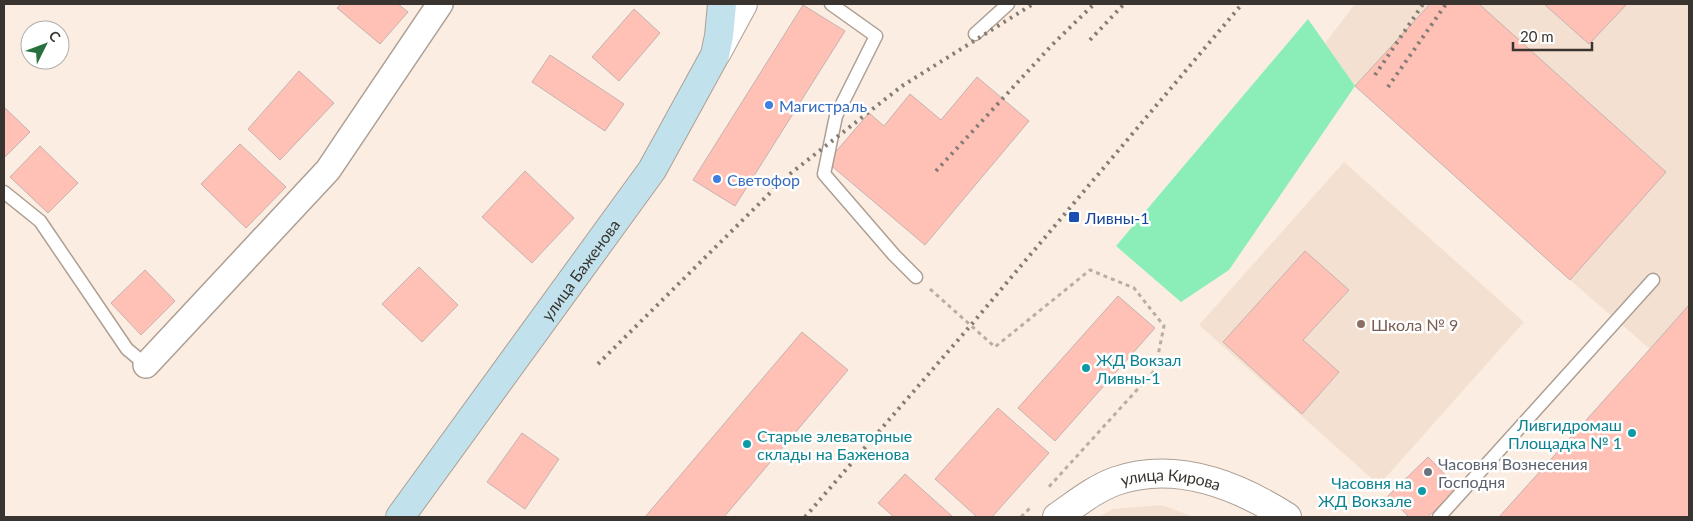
<svg xmlns="http://www.w3.org/2000/svg" width="1693" height="521" viewBox="0 0 1693 521" font-family="Lato,sans-serif">
	<rect width="100%" height="100%" fill="#fbede1"/>
	<g fill="#f4e0d0">
		<path d="M1355,4H1689V517H1499L1650,349L1570,280L1355,86L1325,43Z"/>
		<path d="M1344,162L1524,322L1379,485L1199,325Z"/>
		<path d="M1162,505L1194,517H1099L1113,509Z"/>
	</g>
	<path fill="#8beeb8" d="M1308,19L1355,86L1229,270L1181,302L1116,246Z"/>
	<g fill="#ffc0b5" stroke="#c5b2af">
		<path d="M341,4H398L408,12L380,44L337,8Z"/>
		<path d="M1430,4H1479L1666,172L1570,280L1355,86Z"/>
		<path d="M1544,4H1627L1589,44Z"/>
		<path d="M803,5L845,31L735,206L693,180Z"/>
		<path d="M634,9L660,33L619,81L592,57Z"/>
		<path d="M550,55L624,104L605,131L532,82Z"/>
		<path d="M299,71L334,103L280,160L248,129Z"/>
		<path d="M977,77L1029,121L925,245L827,162L869,113L884,126L910,94L941,120Z"/>
		<path d="M4,107L30,132L4,158Z"/>
		<path d="M240,144L286,187L246,228L201,184Z"/>
		<path d="M40,146L78,183L48,213L10,177Z"/>
		<path d="M525,171L574,218L532,263L482,217Z"/>
		<path d="M1305,251L1349,290L1303,340L1339,372L1302,414L1223,342Z"/>
		<path d="M419,267L458,305L422,342L382,304Z"/>
		<path d="M145,270L175,301L141,335L111,303Z"/>
		<path d="M1118,296L1155,328L1055,441L1018,408Z"/>
		<path d="M1689,305V517H1499L1650,349Z"/>
		<path d="M802,332L848,370L724,517H645Z"/>
		<path d="M998,408L1049,453L992,517H977L935,479Z"/>
		<path d="M522,433L559,459L525,509L487,482Z"/>
		<path d="M1428,457L1458,488L1428,517H1409L1388,496Z"/>
		<path d="M905,474L953,517H894L878,503Z"/>
	</g>
	<g fill="none" stroke-linecap="round" stroke-linejoin="round">
		<g stroke="#ad9f94" stroke-width="15">
			<g id="service">
				<path d="M831,4L876,36L836,116L824,174L894,255L916,277"/>
				<path d="M975,34L1008,4"/>
				<path d="M4,192L40,221L127,349L146,365"/>
				<path d="M1439,517L1653,280"/>
			</g>
		</g>
		<g stroke="#ad9f94" stroke-width="28">
			<path id="minor" d="M146,365L328,170L440,4"/>
		</g>
		<g stroke="#ad9f94" stroke-width="30">
			<g id="tertiary">
				<path d="M717,52L743,4"/>
				<path id="s1" d="M1057,517C1076,504 1094,489 1116,481C1175,461 1237,485 1287,517"/>
			</g>
		</g>
		<g stroke="#ad9f94" stroke-width="30">
			<g id="secondary">
				<path id="s2" d="M400,517L652,170L715,55L719,36L722,4"/>
			</g>
		</g>
		<g stroke="#b8aea4" stroke-width="3" stroke-dasharray="4 4" stroke-linecap="butt">
			<path d="M930,289L995,347L1090,270L1134,288L1164,326L1155,370L1047,489"/>
			<path d="M1021,517L1031,507"/>
		</g>
		<use href="#service" stroke="#fff" stroke-width="12"/>
		<use href="#minor" stroke="#fff" stroke-width="25"/>
		<use href="#tertiary" stroke="#fff" stroke-width="28"/>
		<use href="#secondary" stroke="#c1e2ed" stroke-width="28"/>
		<g stroke="#857d75" stroke-width="4" stroke-dasharray="2.5 5" stroke-linecap="butt">
			<path d="M1090,40L1124,4"/>
			<path d="M1375,75L1423,4"/>
			<path d="M1388,87L1446,4"/>
			<path d="M936,171L1052,45L1094,4"/>
			<path d="M598,364L786,177L902,86L1033,4"/>
			<path d="M805,517L971,325L1242,4"/>
		</g>
	</g>
	<g fill="#3f7fe0" stroke="#fff" stroke-width="2">
		<circle cx="769" cy="105" r="5"/>
		<circle cx="717" cy="179" r="5"/>
	</g>
	<rect fill="#1a4fb4" stroke="#fff" stroke-width="2" x="1068" y="211" width="12" height="12" rx="2.5"/>
	<circle fill="#8d6e63" stroke="#fff" stroke-width="2" cx="1361" cy="324" r="5"/>
	<g fill="#0f9aa8" stroke="#fff" stroke-width="2">
		<circle cx="1086" cy="368" r="5"/>
		<circle cx="1632" cy="433" r="5"/>
		<circle cx="747" cy="444" r="5"/>
		<circle cx="1422" cy="491" r="5"/>
	</g>
	<circle fill="#6b7280" stroke="#fff" stroke-width="2" cx="1428" cy="472" r="5"/>
	<g text-anchor="middle" dominant-baseline="central" stroke-width="5" stroke-linejoin="round" paint-order="stroke">
		<g font-size="16" fill="#366cbe" stroke="#fff" text-anchor="start">
			<text x="779" y="105">Магистраль</text>
			<text x="727" y="179">Светофор</text>
		</g>
		<g font-size="16" fill="#164399" stroke="#fff" text-anchor="start">
			<text x="1085" y="217">Ливны-1</text>
		</g>
		<g font-size="16" fill="#39342f" stroke="#fff">
			<text stroke="none"><textPath href="#s2" startOffset="306">улица Баженова</textPath></text>
			<text stroke="none"><textPath href="#s1" startOffset="125">улица Кирова</textPath></text>
		</g>
		<g font-size="16" fill="#785e54" stroke="#fff" text-anchor="start">
			<text x="1371" y="324">Школа № 9</text>
		</g>
		<g font-size="16" fill="#0d838f" stroke="#fff" text-anchor="start">
			<text x="1096" y="359">ЖД Вокзал<tspan x="1096" dy="18">Ливны-1</tspan></text>
			<text x="1622" y="424" text-anchor="end">Ливгидромаш<tspan x="1622" dy="18">Площадка № 1</tspan></text>
			<text x="757" y="435">Старые элеваторные<tspan x="757" dy="18">склады на Баженова</tspan></text>
			<text x="1412" y="482" text-anchor="end">Часовня на<tspan x="1412" dy="18">ЖД Вокзале</tspan></text>
		</g>
		<g font-size="16" fill="#5b616d" stroke="#fff" text-anchor="start">
			<text x="1438" y="463">Часовня Вознесения<tspan x="1438" dy="18">Господня</tspan></text>
		</g>
	</g>
	<rect width="1693" height="521" fill="none" stroke="#39342f" stroke-width="10"/>
	<g transform="translate(45 45) rotate(48)"><circle r="24" fill="#ffffff" stroke="#b0aeac"/>
	<path d="M0-4L9 19L0 12L-9 19Z" fill="#27713f"/>
	<text y="-8" font-size="14" font-weight="bold" text-anchor="middle" fill="#39342f">С</text>
	</g>
	<path d="M1513 42v8h79v-8" fill="none" stroke="#39342f" stroke-width="2.5"/>
	<text x="1520" y="42" font-size="15" fill="#39342f" stroke="#ffffff" stroke-width="4" paint-order="stroke">20 m</text>
</svg>
